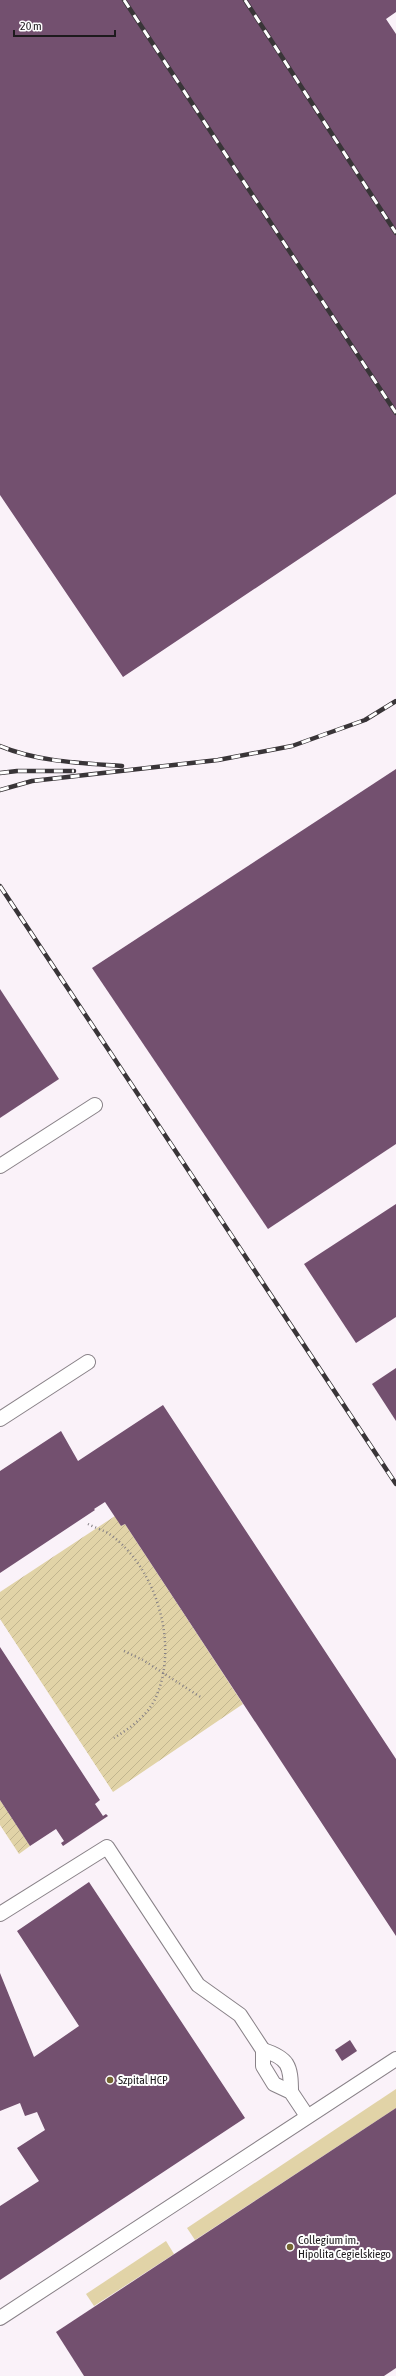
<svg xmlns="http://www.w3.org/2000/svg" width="396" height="2376" viewBox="0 0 396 2376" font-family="'Asap Condensed',sans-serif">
	<defs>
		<pattern id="garden-furrows" width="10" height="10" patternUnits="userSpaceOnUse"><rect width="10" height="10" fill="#e1d3a7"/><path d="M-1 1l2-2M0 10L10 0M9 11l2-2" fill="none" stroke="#c1b58f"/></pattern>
	</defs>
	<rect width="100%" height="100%" fill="#faf2f9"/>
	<g fill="#e1d3a7">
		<path d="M396,2089V2108L195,2240L187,2228Z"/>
		<path d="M166,2241L174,2254L94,2306L86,2294Z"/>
	</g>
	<g fill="url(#garden-furrows)">
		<path d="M115,1516L121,1526L125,1524L243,1704L113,1792L0,1619V1592Z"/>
		<path d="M0,1800L30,1846L19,1854L0,1825Z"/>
	</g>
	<g fill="#73506f">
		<path d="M0,0H396V12L386,19L396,34V494L123,677L0,495Z"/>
		<path d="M396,769V1144L268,1229L92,968Z"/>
		<path d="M0,989L59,1079L0,1118Z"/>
		<path d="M396,1204V1317L356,1343L304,1264Z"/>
		<path d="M396,1368V1421L372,1384Z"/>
		<path d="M163,1405L396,1759V1936L125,1524L121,1526L105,1502L94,1509L95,1510L0,1573V1471L61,1431L78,1461Z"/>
		<path d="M0,1647L100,1800L95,1804L103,1816L106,1814L108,1816L63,1846L61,1843L64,1841L56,1829L30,1846L0,1800Z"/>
		<path d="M89,1882L245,2118L0,2280V2206L39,2181L17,2148L45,2130L37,2112L25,2116L20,2103L0,2111V1973L34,2057L79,2026L17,1931Z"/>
		<path d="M350,2040L357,2051L342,2061L335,2050Z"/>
		<path d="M396,2108V2368L384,2376H84L56,2332Z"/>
	</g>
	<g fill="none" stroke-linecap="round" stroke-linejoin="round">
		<g stroke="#898288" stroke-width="16">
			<g id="lane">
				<path d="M0,1166L95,1105"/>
				<path d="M0,1419L88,1362"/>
				<path d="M0,1914L107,1847L198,1985L240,2015L263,2050V2066L274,2084L291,2092L307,2116"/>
				<path d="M263,2050C288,2058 291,2065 291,2092"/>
				<path d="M0,2318L396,2059"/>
			</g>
		</g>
		<g stroke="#847f84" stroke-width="2.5" stroke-dasharray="1 3" stroke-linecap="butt">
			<path d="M88,1524C94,1527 102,1530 108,1533C155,1565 178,1640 158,1692C151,1713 132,1727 114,1738"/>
			<path d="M124,1651L143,1660L202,1698"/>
		</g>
		<use href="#lane" stroke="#fff" stroke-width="14"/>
		<g stroke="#393538" stroke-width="4.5">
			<g id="rail">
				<path d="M124,0L396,413"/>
				<path d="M245,0L396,233"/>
				<path d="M0,746C39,762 81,763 122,766"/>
				<path d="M0,773L17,771H74"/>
				<path d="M0,790L32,781L218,760L292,746L365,720L396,701"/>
				<path d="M0,886L396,1484"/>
			</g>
		</g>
		<use href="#rail" stroke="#fff" stroke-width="3" stroke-dasharray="9" stroke-linecap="butt"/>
	</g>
	<g fill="#746533" stroke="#fff" stroke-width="1.5">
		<circle cx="110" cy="2080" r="4"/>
		<circle cx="290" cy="2247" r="4"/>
	</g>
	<g text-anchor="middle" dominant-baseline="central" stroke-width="4" stroke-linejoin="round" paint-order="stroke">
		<g font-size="12" fill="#1d1a1d" stroke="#fff" text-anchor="start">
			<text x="118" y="2080">Szpital HCP</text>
			<text x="298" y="2240">Collegium im.<tspan x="298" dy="14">Hipolita Cegielskiego</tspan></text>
		</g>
	</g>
	<path d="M14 30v6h101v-6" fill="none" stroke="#1d1a1d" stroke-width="2"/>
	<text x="20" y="30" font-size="12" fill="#1d1a1d" stroke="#ffffff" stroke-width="3" paint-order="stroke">20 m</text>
</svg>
